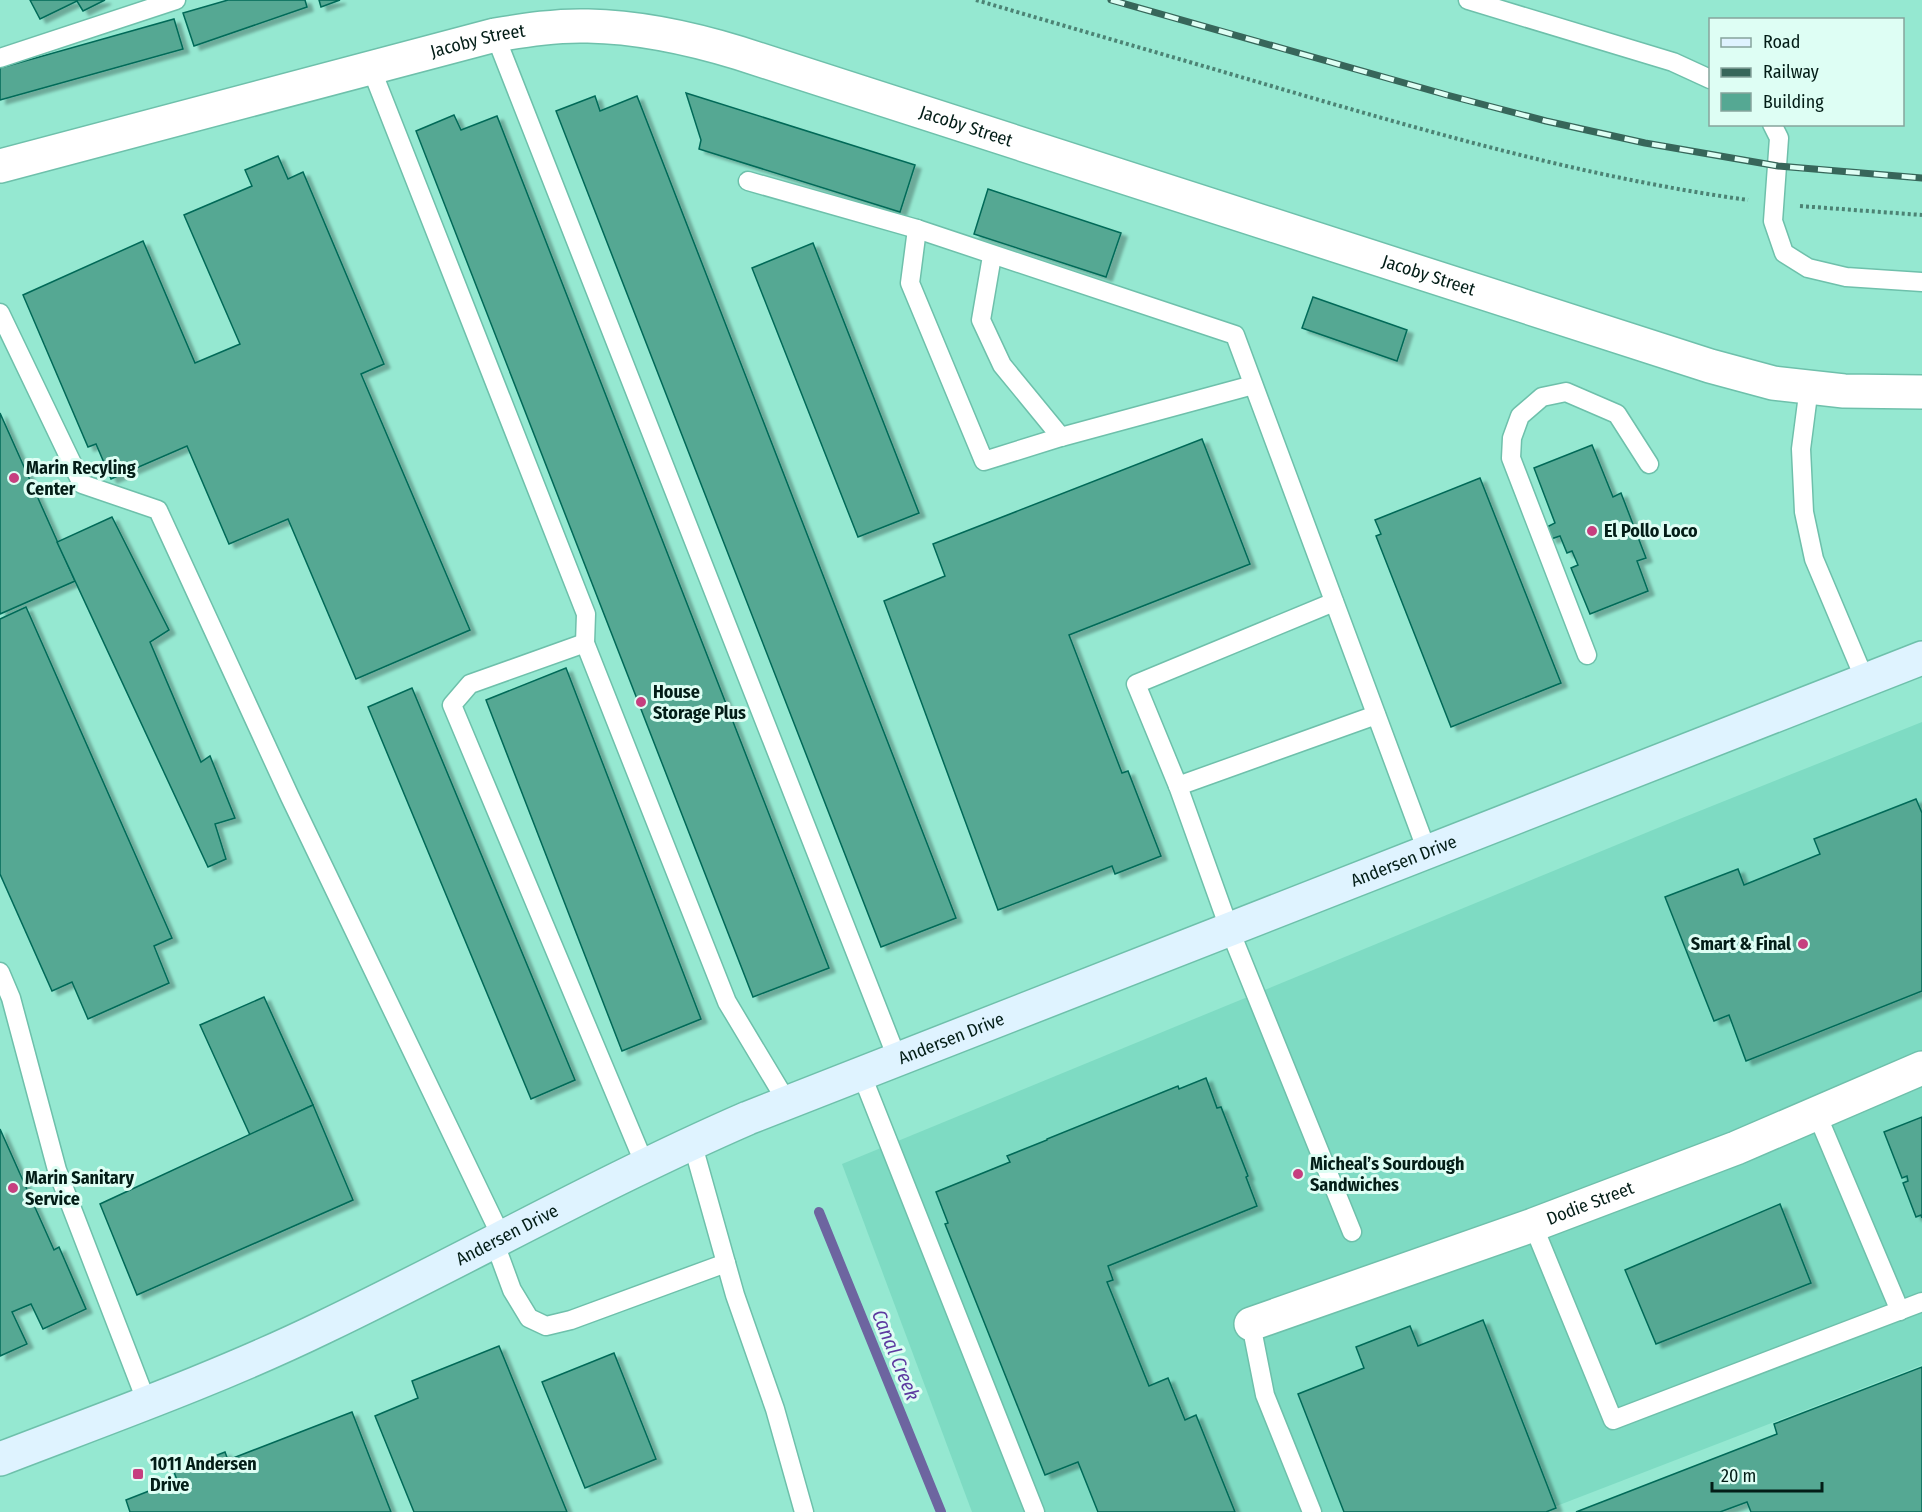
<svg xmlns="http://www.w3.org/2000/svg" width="1922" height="1512" viewBox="0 0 1922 1512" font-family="'Fira Sans Condensed',sans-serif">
	<defs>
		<filter id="shadow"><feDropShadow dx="6" dy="4" stdDeviation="1.5" flood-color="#0004"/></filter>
	</defs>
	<rect width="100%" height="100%" fill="#95e8d1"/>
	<path fill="#7edbc3" d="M1922,722V1365L1541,1512H972L842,1164L1682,818Z"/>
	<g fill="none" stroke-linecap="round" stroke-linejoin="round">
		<path stroke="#6d65a0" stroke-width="10" d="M819,1212L941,1512"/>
	</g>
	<g fill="#55a893" stroke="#036a58" stroke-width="1.5" filter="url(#shadow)">
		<path d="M30,0H105L83,11L77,1L40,19Z"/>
		<path d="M228,0H305L307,7L194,46L183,13Z"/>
		<path d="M319,0H340L321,7Z"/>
		<path d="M174,19L183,49L0,100V68Z"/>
		<path d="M686,93L915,165L900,212L699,149L701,140Z"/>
		<path d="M595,96L600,111L637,96L956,918L881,947L556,111Z"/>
		<path d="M454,115L461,130L497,116L829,968L753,997L416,131Z"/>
		<path d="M278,156L288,179L303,172L384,364L361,374L470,630L356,679L288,519L229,544L187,446L111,479L96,444L88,447L23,295L143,241L195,363L240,344L184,215L252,186L245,170Z"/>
		<path d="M988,189L1121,233L1106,277L974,234Z"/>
		<path d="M813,243L919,513L858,537L752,268Z"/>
		<path d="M1313,297L1407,330L1397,361L1302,328Z"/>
		<path d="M0,413L75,581L0,614Z"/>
		<path d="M1202,439L1250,564L1069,635L1122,773L1128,771L1161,856L1115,874L1112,866L998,910L884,601L945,576L933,544Z"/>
		<path d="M1592,445L1613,497L1621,493L1646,558L1637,561L1648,591L1590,614L1571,568L1578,565L1572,551L1567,553L1560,536L1551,539L1547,527L1555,523L1534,468Z"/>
		<path d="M1480,478L1561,683L1451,727L1376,536L1381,534L1375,520Z"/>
		<path d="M112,517L169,630L150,642L201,762L210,756L235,818L215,824L226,859L208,867L57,542Z"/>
		<path d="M26,607L172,938L154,946L169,983L88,1019L72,982L52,991L0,874V619Z"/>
		<path d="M566,668L701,1019L622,1051L486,700Z"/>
		<path d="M412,688L575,1080L531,1099L368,707Z"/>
		<path d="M1916,799L1922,813V991L1746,1061L1729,1015L1714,1021L1665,897L1738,869L1744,885L1820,854L1814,839Z"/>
		<path d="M264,997L313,1105L250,1135L200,1025Z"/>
		<path d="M1206,1078L1217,1108L1221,1107L1248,1176L1246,1177L1257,1206L1108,1266L1113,1280L1107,1282L1149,1386L1168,1378L1185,1420L1196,1415L1235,1512H1098L1078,1462L1045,1475L945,1224L948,1223L936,1192L1010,1162L1007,1156L1047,1140V1139L1178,1086L1179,1089Z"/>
		<path d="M313,1105L353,1200L137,1295L100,1204Z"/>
		<path d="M1922,1117V1218L1921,1215L1916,1217L1903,1183L1908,1181L1907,1176L1902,1178L1884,1132Z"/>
		<path d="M0,1129L54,1250L59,1247L86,1309L43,1329L31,1304L12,1312L27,1344L0,1356Z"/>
		<path d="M1780,1204L1811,1283L1656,1344L1625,1270Z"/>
		<path d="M1483,1320L1556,1508L1546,1512H1344L1298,1394L1364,1368L1356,1347L1410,1326L1418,1346Z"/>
		<path d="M499,1346L567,1512H414L375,1416L418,1398L412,1381Z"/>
		<path d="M614,1353L656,1459L585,1488L542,1382Z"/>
		<path d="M1922,1367V1512H1751L1747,1502L1720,1512H1576L1777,1434L1774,1424Z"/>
		<path d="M352,1412L391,1512H130L126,1500L177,1480L174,1472L225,1452L228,1460Z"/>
	</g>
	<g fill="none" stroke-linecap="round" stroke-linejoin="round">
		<g stroke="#6ec0ab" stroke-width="21">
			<g id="lane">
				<path d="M1468,0L1673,62L1710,79"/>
				<path d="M495,35L897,1058"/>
				<path d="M0,58L176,0"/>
				<path d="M371,68L586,614L585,643L727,1002L787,1102"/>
				<path d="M1772,124L1779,138L1773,221L1784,253L1808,268L1846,277L1922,282"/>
				<path d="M748,181L917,229L1235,335L1427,851"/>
				<path d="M917,229L910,283L984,461L1061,437L1253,385"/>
				<path d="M992,256L981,320L1002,365L1061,437"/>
				<path d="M0,313L82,484L158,510L290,797L502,1238"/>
				<path d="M1809,387L1801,449L1804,512L1814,559L1865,680"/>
				<path d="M585,643L470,684L452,705L645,1165"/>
				<path d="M1587,655L1511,458L1512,438L1520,416L1542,397L1566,392L1617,414L1649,464"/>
				<path d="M1178,786L1136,684L1334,602"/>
				<path d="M0,972L11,998L57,1170L147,1403"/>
				<path d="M861,1073L1035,1512"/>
				<path d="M1816,1112L1900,1311"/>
				<path d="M692,1142L735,1295L775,1409L804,1512"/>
				<path d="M1533,1225L1613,1420L1922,1302"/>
				<path d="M1352,1232L1229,928L1178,786L1376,715"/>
				<path d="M494,1241L512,1290L529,1318L546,1326L571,1320L726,1263"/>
				<path d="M1251,1324L1265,1395L1312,1512"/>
			</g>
		</g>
		<g stroke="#6ec0ab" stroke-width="36">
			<g id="street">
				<path id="s1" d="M0,166L495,35C526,30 557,25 588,26C639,27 690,38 739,53L1710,366L1773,383L1844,391L1922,392"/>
				<path id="s2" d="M1251,1324L1533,1225L1736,1148L1922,1068"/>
			</g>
		</g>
		<g stroke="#6ec0ab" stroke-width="36">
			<g id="secondary">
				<path id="s3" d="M0,1459C109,1417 219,1378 324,1327C466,1259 603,1181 748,1118L1922,658"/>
			</g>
		</g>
		<g stroke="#4c8374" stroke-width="4" stroke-dasharray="3 3" stroke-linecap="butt">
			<path d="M976,0C1085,32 1194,63 1302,95C1450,138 1596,179 1748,200"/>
			<path d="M1800,206L1922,215"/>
		</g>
		<use href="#lane" stroke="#fff" stroke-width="18"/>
		<use href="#street" stroke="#fff" stroke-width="33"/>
		<use href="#secondary" stroke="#dff3ff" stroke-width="33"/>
		<g stroke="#37665a" stroke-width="7">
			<path id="rail" d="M1111,0L1447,95L1546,121L1645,143L1778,166L1922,178"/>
		</g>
		<use href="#rail" stroke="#defef4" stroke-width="4.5" stroke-dasharray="14" stroke-linecap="butt"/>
	</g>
	<g fill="#c63f7f" stroke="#defef4" stroke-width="2">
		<circle cx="14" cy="478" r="6"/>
		<circle cx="1592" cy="531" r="6"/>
		<circle cx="641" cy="702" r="6"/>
		<circle cx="1803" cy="944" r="6"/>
		<circle cx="1298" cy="1174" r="6"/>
		<circle cx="13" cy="1188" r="6"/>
		<rect x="132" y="1468" width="12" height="12" rx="3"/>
	</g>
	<g text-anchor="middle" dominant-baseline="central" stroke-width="6" stroke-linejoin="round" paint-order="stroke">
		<g font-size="18" fill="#031d17" stroke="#defef4">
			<text stroke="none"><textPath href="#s1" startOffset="494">Jacoby Street</textPath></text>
			<text stroke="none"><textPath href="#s1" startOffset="998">Jacoby Street</textPath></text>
			<text stroke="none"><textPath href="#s1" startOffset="1484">Jacoby Street</textPath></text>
			<text stroke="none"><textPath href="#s3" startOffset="1527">Andersen Drive</textPath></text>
			<text stroke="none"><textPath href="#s3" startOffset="1041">Andersen Drive</textPath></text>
			<text stroke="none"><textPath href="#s2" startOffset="360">Dodie Street</textPath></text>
			<text stroke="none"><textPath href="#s3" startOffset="555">Andersen Drive</textPath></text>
		</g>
		<g font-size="18" font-weight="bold" fill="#031d17" stroke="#defef4" text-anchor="start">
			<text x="26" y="468">Marin Recyling<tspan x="26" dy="21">Center</tspan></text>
			<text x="1604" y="531">El Pollo Loco</text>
			<text x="653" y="692">House<tspan x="653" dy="21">Storage Plus</tspan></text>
			<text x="1791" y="944" text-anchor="end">Smart &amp; Final</text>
			<text x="1310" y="1164">Micheal’s Sourdough<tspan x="1310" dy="21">Sandwiches</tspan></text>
			<text x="25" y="1178">Marin Sanitary<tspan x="25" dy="21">Service</tspan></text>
			<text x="150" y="1464">1011 Andersen<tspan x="150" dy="21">Drive</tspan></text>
		</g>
		<g font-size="20" font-style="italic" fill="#5d3aa0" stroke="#defef4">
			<text transform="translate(896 1355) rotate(68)">Canal Creek</text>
		</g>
	</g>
	<rect x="1709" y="18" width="195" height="108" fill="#defef4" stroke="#86a49c" stroke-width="1.5"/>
	<rect x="1721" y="38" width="30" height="9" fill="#dff3ff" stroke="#86a49c" stroke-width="1.5"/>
	<text x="1763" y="48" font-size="18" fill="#031d17">Road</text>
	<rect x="1721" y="68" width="30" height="9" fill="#37665a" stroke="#86a49c" stroke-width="1.5"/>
	<text x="1763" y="78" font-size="18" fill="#031d17">Railway</text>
	<rect x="1721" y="93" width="30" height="18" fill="#55a893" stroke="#86a49c" stroke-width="1.5"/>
	<text x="1763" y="108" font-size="18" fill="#031d17">Building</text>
	<path d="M1712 1482v9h110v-9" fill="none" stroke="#031d17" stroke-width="3"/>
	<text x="1721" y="1482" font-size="18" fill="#031d17" stroke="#defef4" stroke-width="4.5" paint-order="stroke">20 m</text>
</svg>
